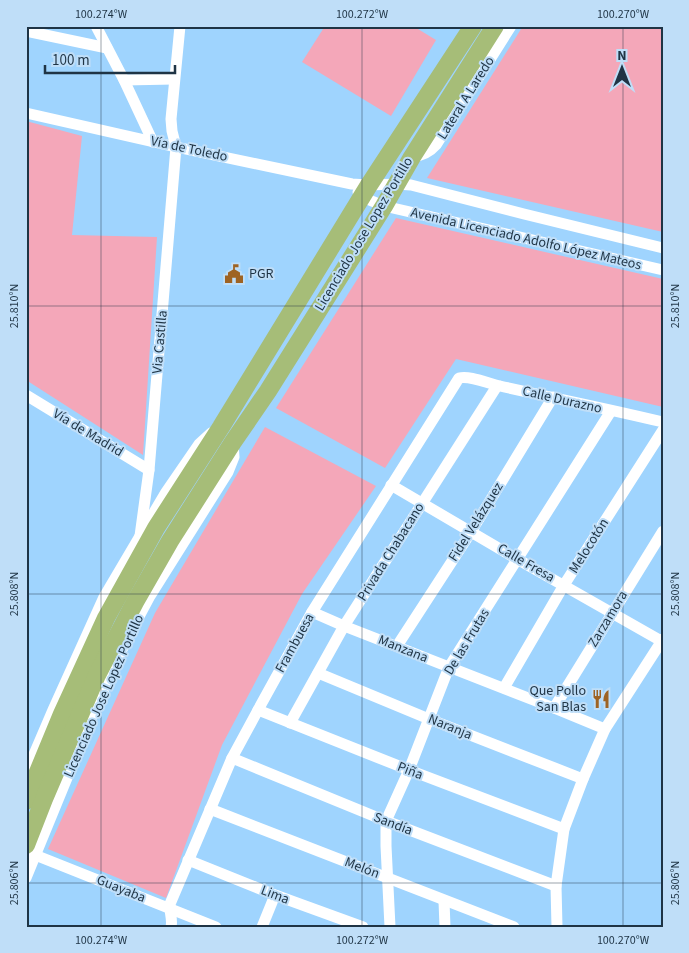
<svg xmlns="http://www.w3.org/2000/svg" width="689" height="953" viewBox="0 0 689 953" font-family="'Source Sans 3',sans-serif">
	<rect width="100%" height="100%" fill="#9fd4fe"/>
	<g fill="#f4a7b9">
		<path d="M325,26H413L436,40L391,116L302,62Z"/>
		<path d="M523,26H663V232L427,178Z"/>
		<path d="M26,121L82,136L72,235L157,237L143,455L26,380Z"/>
		<path d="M396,218L663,279V407L456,359L385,468L276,408Z"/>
		<path d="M265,427L376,486L302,594L222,745L166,898L48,849L155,613Z"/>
	</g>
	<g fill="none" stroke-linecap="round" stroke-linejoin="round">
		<g stroke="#fff" stroke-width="11">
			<path d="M96,26L124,80L153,142"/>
			<path d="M26,31L107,48"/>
			<path d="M124,80L174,79"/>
			<path d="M26,113L176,147L352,184C372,186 392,183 411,185L524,214L663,248"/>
			<path d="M412,157C422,156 429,153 436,145L511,26"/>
			<path d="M358,192L362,197L384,206L663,270"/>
			<path d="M26,395L149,470"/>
			<path d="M391,485L517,559L663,642"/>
			<path d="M140,536L149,470L176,147L172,131L171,119L180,26"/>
			<path d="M312,612L344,626L554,708L605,729"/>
			<path d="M397,646L471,532L553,397"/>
			<path d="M318,673L429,719L583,779"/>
			<path d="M504,688L564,585L663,430"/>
			<path d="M554,708L663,531"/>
			<path d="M258,710L409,770L564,829"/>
			<path d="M290,723L344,626L497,386"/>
			<path d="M232,758L386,821L556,886"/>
			<path d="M26,773L53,710L104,597L166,492L199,444L211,433"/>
			<path d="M210,809L514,927"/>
			<path d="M30,853L216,927"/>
			<path d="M188,860L275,895L363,927"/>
			<path d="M26,878L99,700L126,641L150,596L228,472L234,457L233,442"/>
			<path d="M444,901L445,927"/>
			<path d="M171,927C173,919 169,912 170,904L232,758L258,710L312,612L459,378C470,375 489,384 500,386C554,398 609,409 663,422"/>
			<path d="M262,927L275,895"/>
			<path d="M390,927L386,846V821L409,770L449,667L611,411"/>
			<path d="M557,927L556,886L564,829L583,779L605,729L663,639"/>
		</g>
		<g stroke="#a6bd78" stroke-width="18">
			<path d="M26,801L62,714L106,618L156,528L221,427L369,185L473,26"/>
			<path d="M26,845L44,799L97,675L135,602L170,541L233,442L268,391L384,206L412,157L495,26"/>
		</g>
	</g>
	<path fill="none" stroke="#1f3445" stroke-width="1" stroke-opacity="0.45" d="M101,26V927M362,26V927M623,26V927M26,306H663M26,594H663M26,883H663"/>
	<defs>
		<g id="civic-bare" transform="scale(1.5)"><path d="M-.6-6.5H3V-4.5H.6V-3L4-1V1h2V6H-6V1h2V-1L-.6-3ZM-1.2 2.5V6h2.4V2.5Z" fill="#9e6323" stroke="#bfdef8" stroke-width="2.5" paint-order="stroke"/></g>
		<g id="restaurant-bare" transform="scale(1.5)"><path d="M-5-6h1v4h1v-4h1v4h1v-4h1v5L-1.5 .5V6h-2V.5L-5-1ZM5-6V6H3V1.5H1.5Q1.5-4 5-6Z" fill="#9e6323" stroke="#bfdef8" stroke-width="2.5" paint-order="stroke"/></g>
	</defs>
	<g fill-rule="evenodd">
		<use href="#civic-bare" x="234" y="274"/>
		<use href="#restaurant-bare" x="601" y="699"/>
	</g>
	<g text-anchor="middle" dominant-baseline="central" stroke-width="4" stroke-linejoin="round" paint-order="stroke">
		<g font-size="14" fill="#1f3445" stroke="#bfdef8">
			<text transform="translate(466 98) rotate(-58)">Lateral A Laredo</text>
			<text transform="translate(189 149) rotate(12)">Vía de Toledo</text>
			<text transform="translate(364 234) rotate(-59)">Licenciado Jose Lopez Portillo</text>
			<text transform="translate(526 239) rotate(13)">Avenida Licenciado Adolfo López Mateos</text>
			<text transform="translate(160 342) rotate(-85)">Via Castilla</text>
			<text transform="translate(562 400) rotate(13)">Calle Durazno</text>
			<text transform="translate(88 433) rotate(31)">Vía de Madrid</text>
			<text transform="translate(476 522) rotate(-58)">Fidel Velázquez</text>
			<text transform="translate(589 546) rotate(-58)">Melocotón</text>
			<text transform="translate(391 552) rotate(-58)">Privada Chabacano</text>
			<text transform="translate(526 563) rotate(30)">Calle Fresa</text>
			<text transform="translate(608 619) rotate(-59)">Zarzamora</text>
			<text transform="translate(467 642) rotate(-59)">De las Frutas</text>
			<text transform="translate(295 643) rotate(-61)">Frambuesa</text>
			<text transform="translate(403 649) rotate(22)">Manzana</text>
			<text transform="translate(104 696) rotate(-66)">Licenciado Jose Lopez Portillo</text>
			<text transform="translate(450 727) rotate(22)">Naranja</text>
			<text transform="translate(410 771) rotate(21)">Piña</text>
			<text transform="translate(393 824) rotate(21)">Sandía</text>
			<text transform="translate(362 868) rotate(21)">Melón</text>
			<text transform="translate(121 889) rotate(22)">Guayaba</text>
			<text transform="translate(275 895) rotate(21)">Lima</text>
		</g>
		<g font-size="14" fill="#1f3445" stroke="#bfdef8" text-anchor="start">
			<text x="249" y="274">PGR</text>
			<text x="586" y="691" text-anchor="end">Que Pollo<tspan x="586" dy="16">San Blas</tspan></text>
		</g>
	</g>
	<rect width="689" height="953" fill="none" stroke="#bfdef8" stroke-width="55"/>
	<g transform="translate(622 68)" stroke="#bfdef8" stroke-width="4" paint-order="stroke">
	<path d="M0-4L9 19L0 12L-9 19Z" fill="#1f3445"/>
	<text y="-8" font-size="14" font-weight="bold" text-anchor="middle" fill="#1f3445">N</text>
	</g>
	<path d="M45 65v8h130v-8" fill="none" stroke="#1f3445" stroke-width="2.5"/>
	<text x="52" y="65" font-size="15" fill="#1f3445" stroke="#bfdef8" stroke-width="4" paint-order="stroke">100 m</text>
	<rect x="28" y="28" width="634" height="898" fill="none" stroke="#1f3445" stroke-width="2"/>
	<g font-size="12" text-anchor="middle" fill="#1f3445">
		<text x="101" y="18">100.274°W</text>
		<text x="362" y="18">100.272°W</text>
		<text x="623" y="18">100.270°W</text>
		<text transform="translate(14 306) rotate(-90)" y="4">25.810°N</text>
		<text transform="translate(675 306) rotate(-90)" y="4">25.810°N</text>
		<text transform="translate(14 594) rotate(-90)" y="4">25.808°N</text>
		<text transform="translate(675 594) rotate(-90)" y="4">25.808°N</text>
		<text transform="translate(14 883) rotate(-90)" y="4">25.806°N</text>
		<text transform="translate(675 883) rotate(-90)" y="4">25.806°N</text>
		<text x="101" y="944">100.274°W</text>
		<text x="362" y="944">100.272°W</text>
		<text x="623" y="944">100.270°W</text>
	</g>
</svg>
